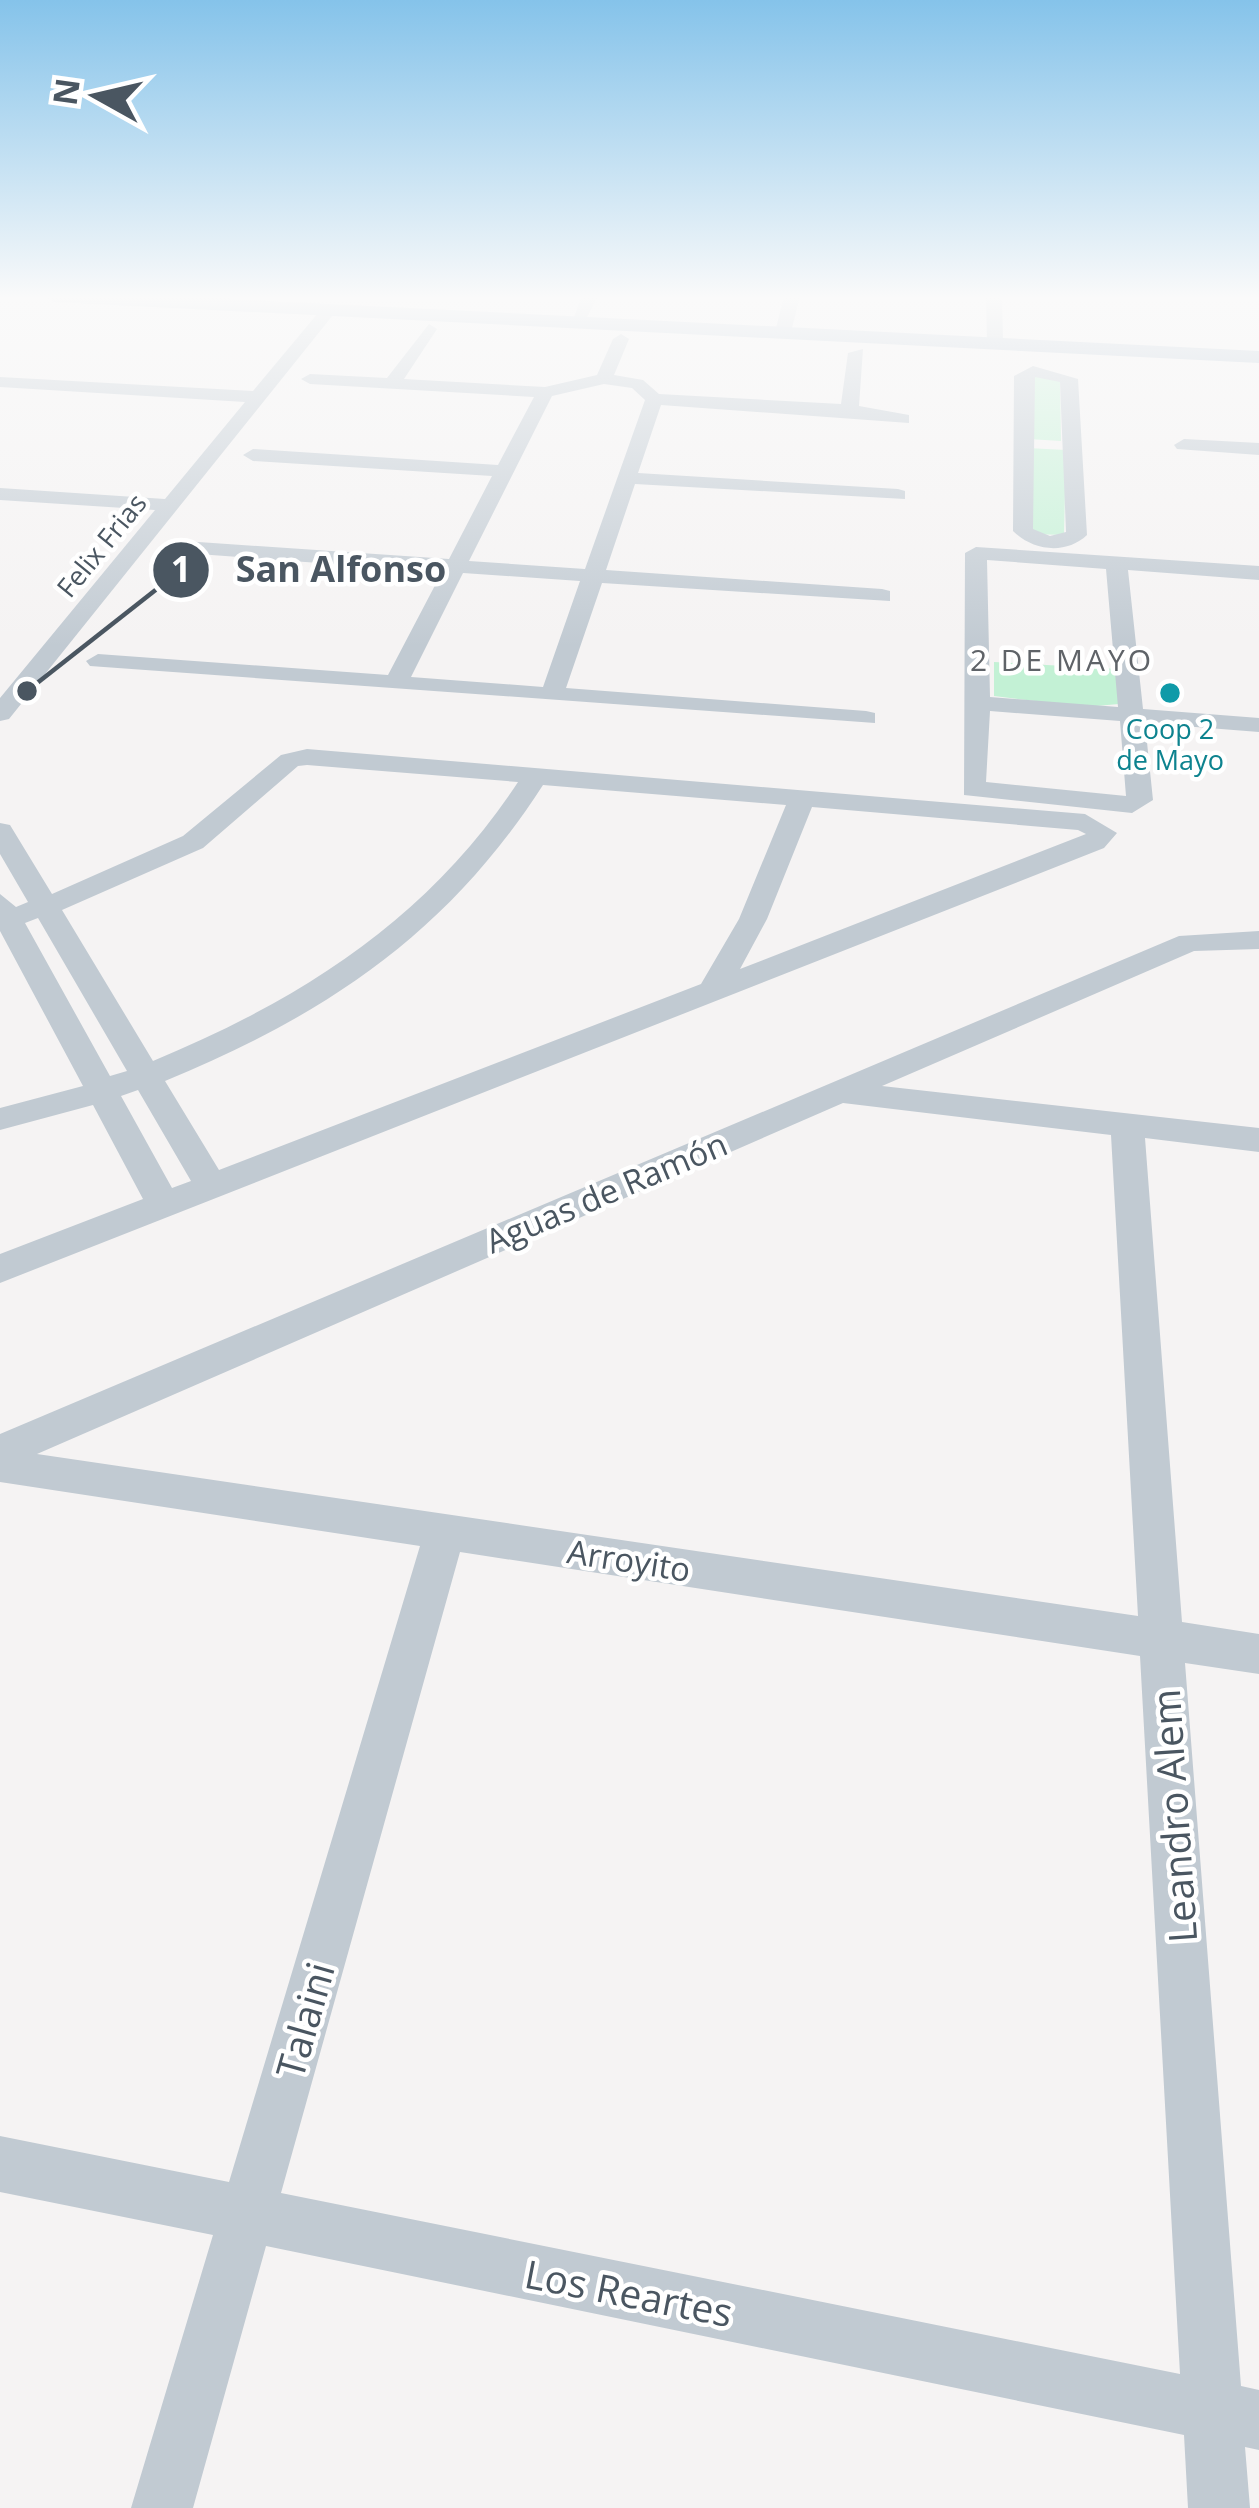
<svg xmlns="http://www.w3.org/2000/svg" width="1259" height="2508" viewBox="0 0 1259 2508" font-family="'Open Sans',sans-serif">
	<rect width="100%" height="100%" fill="#f5f3f3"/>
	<g fill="#c3f1d5">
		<path d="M1037,376L1060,381L1061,441L1028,439L1031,378Z"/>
		<path d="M1027,448L1066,450L1064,535L1032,534Z"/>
		<path d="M994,662L1117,669L1119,704L1085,707L994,696Z"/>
	</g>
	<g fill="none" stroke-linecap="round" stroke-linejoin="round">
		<g fill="#c1cad2" fill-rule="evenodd">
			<path d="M582,296H598L583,325H571Z"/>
			<path d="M784,296H800L791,332L783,337L775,332Z"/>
			<path d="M986,296H1002L1003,343L995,348L987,343Z"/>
			<path d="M323,307L337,310L9,719L0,721V698L155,510L0,500V488L165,499L245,402L0,387V377L253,391Z"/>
			<path d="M429,324L437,329L404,379L545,387L597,375L613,339L621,334L629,339L614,375L643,380L659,394L841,404L848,353L863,349L859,406L909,415V423L661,405L638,473L898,489L905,491V499L635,484L606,570L882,589L890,591V601L602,583L566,688L866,711L875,713V723L90,666L86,661L98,654L388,675L442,572L184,553L173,547L184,541L449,559L492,476L253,461L243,455L253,449L498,465L534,397L310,384L301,379L310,374L387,378ZM604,384L632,388L645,400L585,569L469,561L552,396ZM463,573L580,581L543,687L411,677Z"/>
			<path d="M1033,366L1078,379L1087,535C1066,555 1033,551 1013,531L1014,376ZM1035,377L1060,382L1066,532L1050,536L1033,529Z"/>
			<path d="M1184,439L1259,443V455L1177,449L1174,445Z"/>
			<path d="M976,547L1259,566V580L1128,570L1143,709L1259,718V732L1145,723L1153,800L1132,813L964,795L965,553ZM987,560L1106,569L1118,707L990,697ZM990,711L1120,721L1126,796L986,782Z"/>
			<path d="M307,749L1085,814L1117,833L1104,848L0,1283V1254L143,1199L93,1105L0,1130V1108L83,1086L0,931V894L16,907L28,902L0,854V823L10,825L52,894L183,836L281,755ZM307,765L518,782C428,919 302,999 153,1061L62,910L203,848L298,766ZM543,785L786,805L739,919L701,984L219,1170L165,1081C327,1014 447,934 543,785ZM812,807L1078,830L1086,834L740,969L767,919ZM38,918L127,1071L110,1076L25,923ZM138,1090L191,1181L172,1188L121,1096Z"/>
			<path d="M1259,931V949L1194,951L882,1086L1259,1128V1152L1145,1138L1182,1622L1259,1634V1674L1185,1663L1241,2386L1259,2390V2450L1245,2447L1250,2508H1188L1184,2435L266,2246L193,2508H131L213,2235L0,2192V2136L229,2182L420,1546L0,1482V1434L1179,936ZM843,1103L1111,1135L1138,1616L37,1454ZM460,1552L1140,1656L1180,2374L281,2193Z"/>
		</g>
		<path fill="#b3c2d1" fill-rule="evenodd" d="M44,296H172L1259,351V363L54,302Z"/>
	</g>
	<linearGradient id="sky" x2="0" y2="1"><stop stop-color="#85c3ea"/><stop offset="0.46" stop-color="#fafafa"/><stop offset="1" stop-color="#fafafa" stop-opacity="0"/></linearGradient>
	<rect width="1259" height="647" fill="url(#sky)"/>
	<circle fill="#0f9aa8" stroke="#fff" stroke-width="4.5" cx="1170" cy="693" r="12"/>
	<g text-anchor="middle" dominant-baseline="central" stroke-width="9" stroke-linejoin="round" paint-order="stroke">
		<g font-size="27" fill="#4a5661" stroke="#fff">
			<text transform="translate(101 545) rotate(-51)">Felix Frias</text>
		</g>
		<g font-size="27" fill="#0d838f" stroke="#fff">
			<text x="1170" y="728">Coop 2<tspan x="1170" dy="31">de Mayo</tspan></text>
		</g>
		<g font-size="30" letter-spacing="3" fill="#5f6368" stroke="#fff">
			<text x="1062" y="659">2 DE MAYO</text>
		</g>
		<g font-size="33" fill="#4a5661" stroke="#fff">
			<text transform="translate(606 1192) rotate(-23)">Aguas de Ramón</text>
			<text transform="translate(629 1560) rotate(9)">Arroyito</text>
		</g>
		<g font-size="39" fill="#4a5661" stroke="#fff">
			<text transform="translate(1173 1816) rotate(-94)">Leandro Alem</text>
			<text transform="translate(304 2020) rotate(-74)">Talaini</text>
			<text transform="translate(629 2292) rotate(11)">Los Reartes</text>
		</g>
	</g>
	<path fill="none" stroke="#4a5661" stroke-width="4.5" d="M27 691L181 570"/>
	<g fill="#4a5661" stroke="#fff" stroke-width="4.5">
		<circle cx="27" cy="691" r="12"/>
		<circle cx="181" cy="570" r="30"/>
	</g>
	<g font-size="36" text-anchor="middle" font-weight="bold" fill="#fff">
		<text x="181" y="582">1</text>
	</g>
	<g font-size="36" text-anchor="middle" font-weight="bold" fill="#4a5661" stroke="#fff" stroke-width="9" stroke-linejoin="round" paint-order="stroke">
		<text x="341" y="582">San Alfonso</text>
	</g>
	<g transform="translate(96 96) rotate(278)" stroke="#ffffff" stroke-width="9" paint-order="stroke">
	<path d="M0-9L21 45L0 30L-21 45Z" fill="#4a5661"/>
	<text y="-18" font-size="33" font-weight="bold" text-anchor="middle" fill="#4a5661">N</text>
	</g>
</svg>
